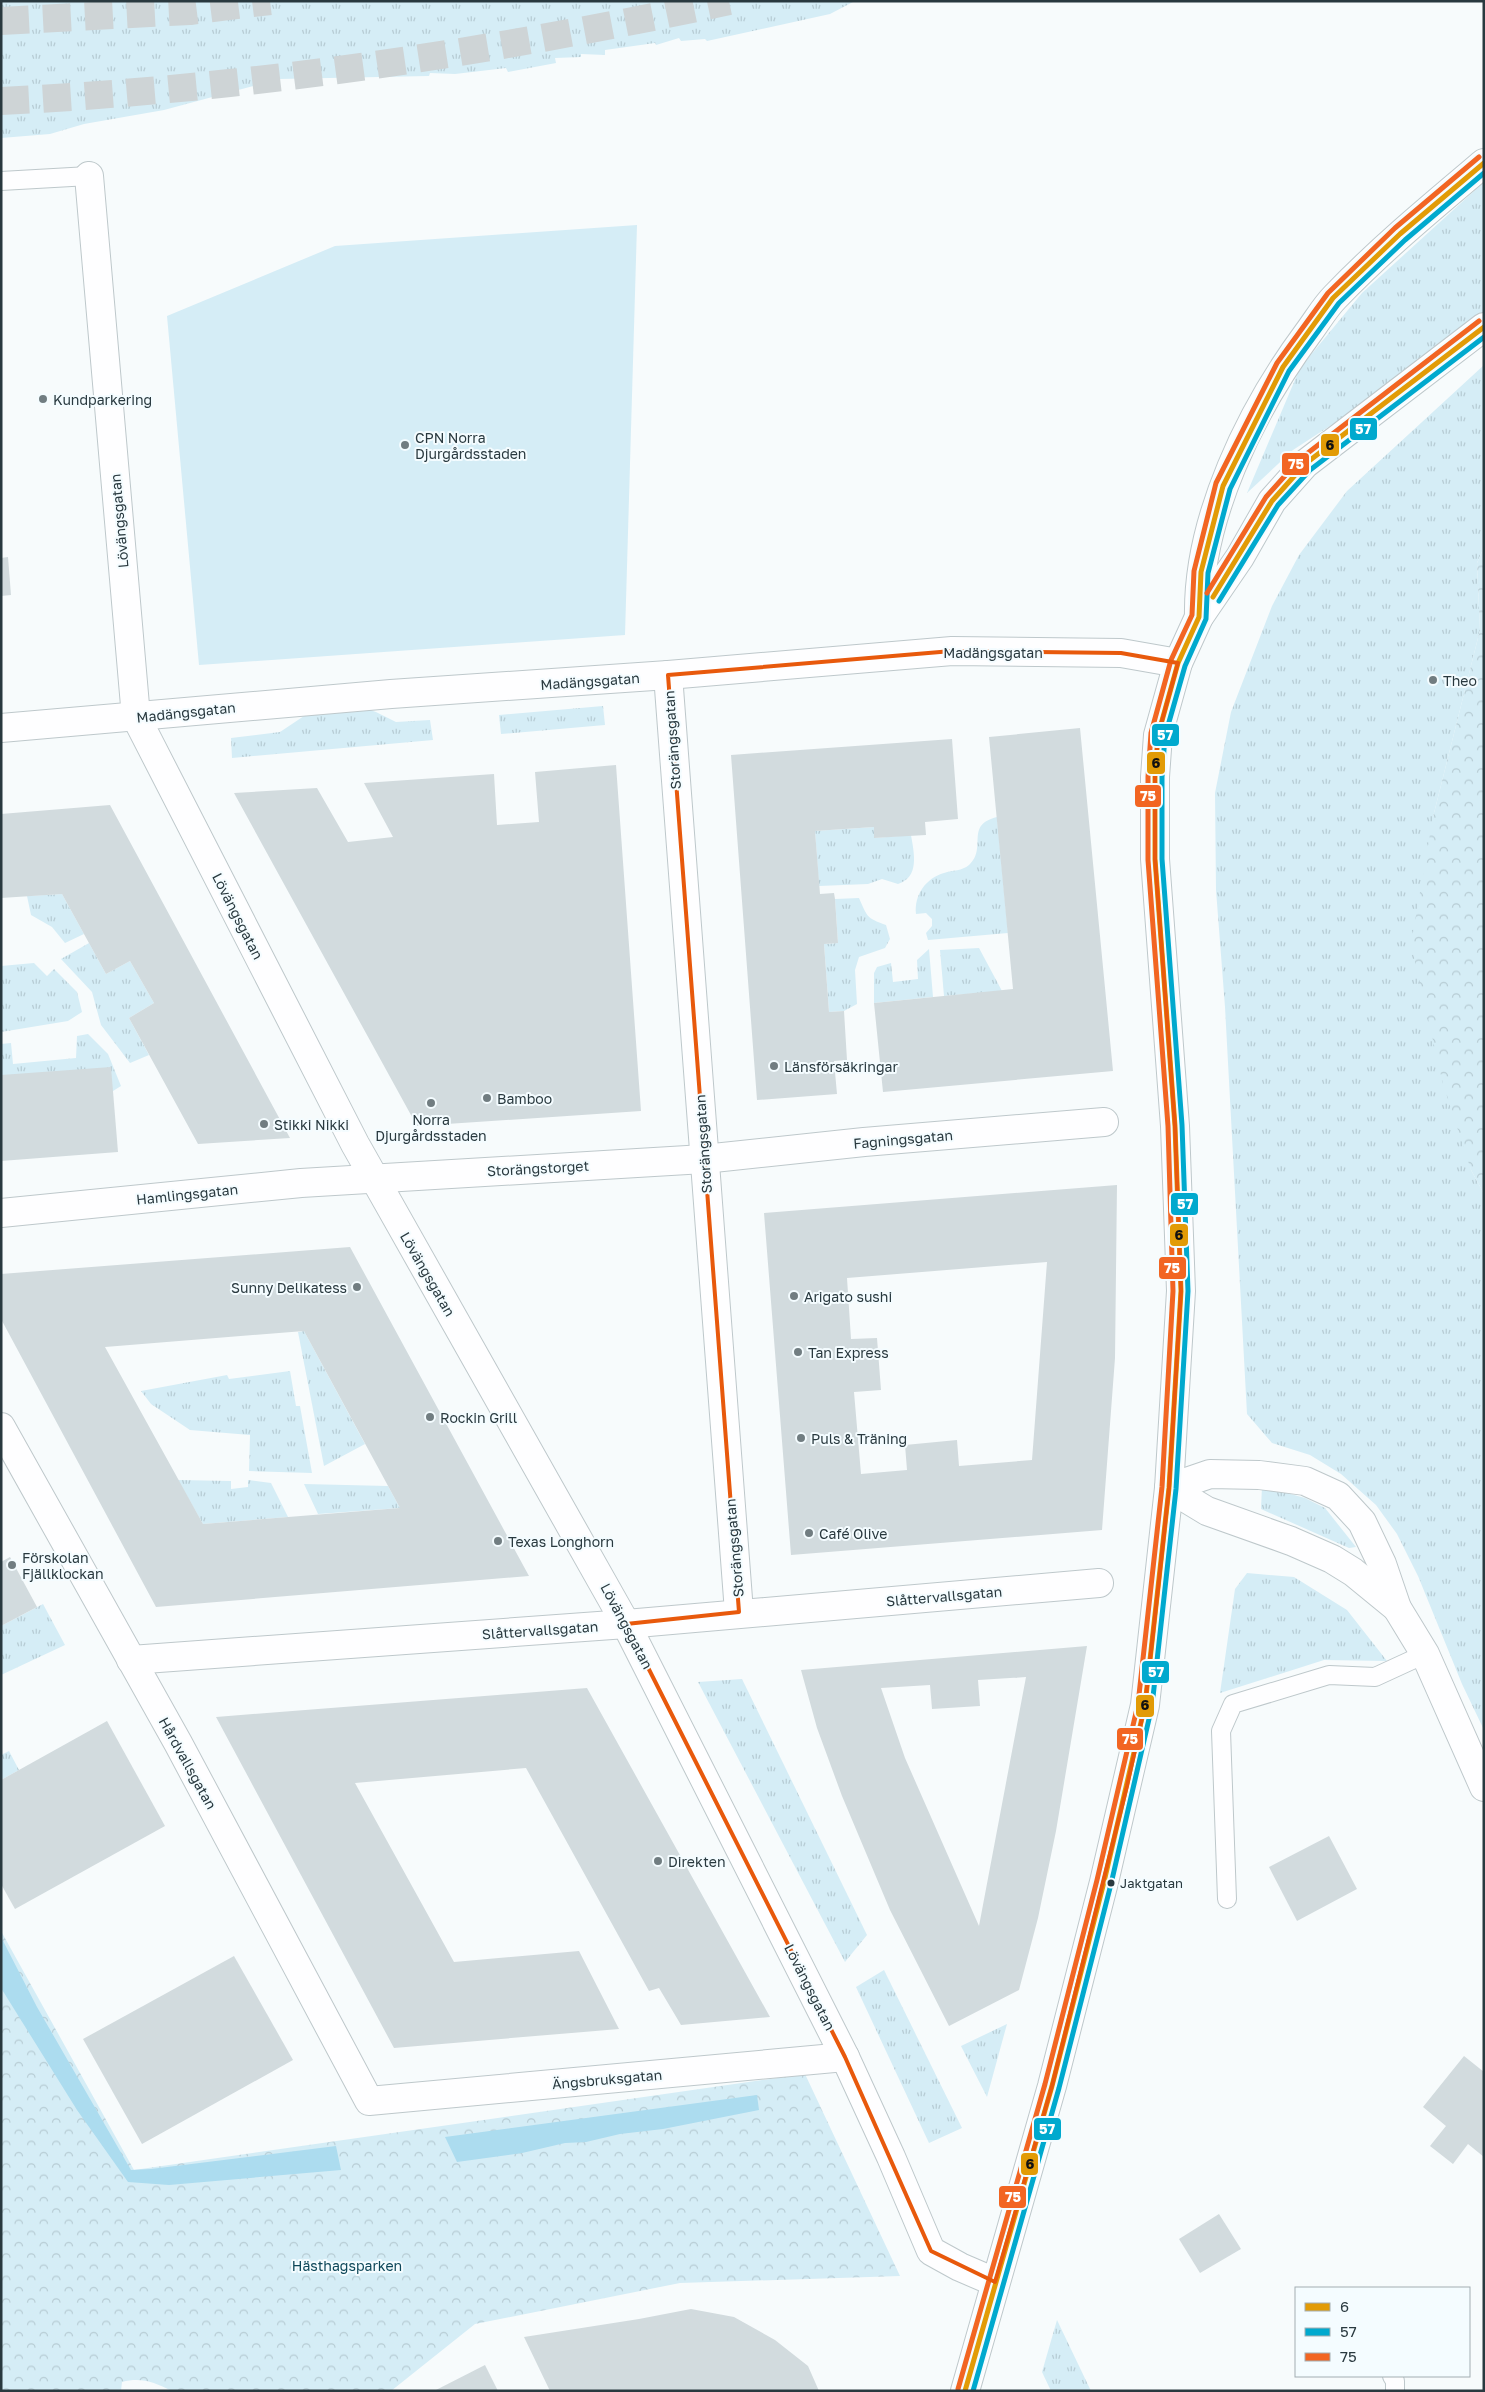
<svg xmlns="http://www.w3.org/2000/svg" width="1485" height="2392" viewBox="0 0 1485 2392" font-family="'Golos Text',sans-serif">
	<defs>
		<pattern id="grass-tufts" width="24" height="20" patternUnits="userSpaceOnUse" patternTransform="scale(1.25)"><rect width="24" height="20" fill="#d5edf6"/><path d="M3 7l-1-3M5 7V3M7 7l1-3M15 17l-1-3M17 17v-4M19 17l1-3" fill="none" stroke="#b7ccd4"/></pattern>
		<pattern id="forest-crowns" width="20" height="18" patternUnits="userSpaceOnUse" patternTransform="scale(1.25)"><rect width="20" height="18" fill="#d5edf6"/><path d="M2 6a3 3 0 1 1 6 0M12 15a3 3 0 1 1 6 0" fill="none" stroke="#b7ccd4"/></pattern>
	</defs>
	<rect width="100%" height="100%" fill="#f7fbfc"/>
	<g fill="url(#grass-tufts)">
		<path d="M1,1H843L853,2L830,14L707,41L705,39L681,41L679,38L656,45L655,43L605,50V55L581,54V57L555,58L556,63L508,72L506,68L455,74L430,73L429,76L279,79L164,110L84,124L50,134L1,138Z"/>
		<path d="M1484,182V312L1379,394L1293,450L1247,493L1300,368L1362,293Z"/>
		<path d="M1484,365V547L1477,563L1480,630L1433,817L1471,1170L1484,1194V1730L1462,1684L1418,1576L1397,1534L1376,1505L1341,1474L1310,1455L1272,1443L1247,1414L1225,1007L1216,890L1215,793L1231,712L1272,606L1299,555L1347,491Z"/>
		<path d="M603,706L605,725L501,734L499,715Z"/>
		<path d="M361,707L376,712L396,722L430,720L433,740L232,758L231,738L280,732L307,714Z"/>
		<path d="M997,817L1008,933L928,940L926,933L932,926V919L926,913L916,914C914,895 926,878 944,873C953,870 962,871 969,865C988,848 964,825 997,817Z"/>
		<path d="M874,827L875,838L911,835C914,853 920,877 898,884L882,879L868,884L819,886L815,831Z"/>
		<path d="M62,894L84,934L65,943L52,927L31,915L27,896Z"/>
		<path d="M859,898C867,916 866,918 886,925L890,939L885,948L859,957L855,970L857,1004L844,1011L829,1012L824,944L838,943L835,899Z"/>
		<path d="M89,943L106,974L130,961L154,1003L129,1018L149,1055L130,1063L101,1025L92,992L61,959Z"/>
		<path d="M979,948L1002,991L944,996L940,950Z"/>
		<path d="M929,949L933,997L874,1003V973L877,967L891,963L893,982L918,979L917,960Z"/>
		<path d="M34,963L47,976L54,969L77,992L82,1012L68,1021L1,1032V966Z"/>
		<path d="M88,1034L108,1054L121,1086L113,1091L1,1075V1044L11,1043L13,1064L76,1058L77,1036Z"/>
		<path d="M304,1331L365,1444L324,1466L298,1332Z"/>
		<path d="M290,1371L296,1406H300L312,1473L249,1471L250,1435L190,1430L151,1404L141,1391L227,1375L229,1379Z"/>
		<path d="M178,1480L231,1481V1489L248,1487V1480L271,1483L288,1517L203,1524Z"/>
		<path d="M304,1484L388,1486L400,1508L318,1514Z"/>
		<path d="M1262,1486L1305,1498L1325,1508L1356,1547L1349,1548L1261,1509Z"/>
		<path d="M1247,1573L1294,1577L1347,1610L1387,1661L1324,1660L1220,1693L1235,1589Z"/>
		<path d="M43,1604L65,1645L1,1675V1626Z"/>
		<path d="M742,1679L867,1935L845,1962L698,1682Z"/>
		<path d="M9,1751L19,1770L1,1780V1755Z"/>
		<path d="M884,1970L962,2128L929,2143L856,1987Z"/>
		<path d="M1007,2024L987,2097L961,2046Z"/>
		<path d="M1057,2320L1091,2391H1051L1042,2372Z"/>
	</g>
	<g fill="url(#forest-crowns)">
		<path d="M1484,547V1194L1471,1170L1443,1084L1411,944L1433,817L1480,630L1477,563Z"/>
		<path d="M1,1931L134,2170L805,2074L900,2276L680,2283L475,2324L391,2391H172C154,2382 141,2377 122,2382L121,2391H1Z"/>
	</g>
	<path fill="#d5edf6" d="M637,225L625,635L199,665L167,316L335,246Z"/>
	<g fill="#acdcef">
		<path d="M1,1937L37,2007L131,2170L151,2169L336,2146L341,2170L169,2185L128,2182L77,2110L1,1988Z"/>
		<path d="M757,2095L759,2110L663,2129L620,2134L586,2142L565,2143L522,2153L457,2162L445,2137Z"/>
	</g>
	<g fill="#d2dbde" fill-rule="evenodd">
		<path d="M8,557L11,595L1,596V558Z"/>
		<path d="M1080,728L1113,1071L883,1092L874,1003L1013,989L989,737Z"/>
		<path d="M952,739L958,819L925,822L926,835L874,838V827L815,831L820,894L834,893L835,899L838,943L824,944L829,1012L844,1011L847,1060L834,1061L837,1094L757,1100L731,755Z"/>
		<path d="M616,765L641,1111L417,1126L234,793L317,788L348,842L393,837L364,783L494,774L497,825L539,822L535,772Z"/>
		<path d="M110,805L290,1138L198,1144L129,1018L154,1003L130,961L106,974L62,894L1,898V814Z"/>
		<path d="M111,1067L118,1152L1,1161V1075Z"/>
		<path d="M1117,1185L1115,1358L1102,1530L791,1555L764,1213ZM1047,1262L1032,1460L959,1466L957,1440L905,1445L907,1470L861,1474L854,1392L881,1390L877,1338L851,1339L847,1278Z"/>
		<path d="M350,1247L529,1576L156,1607L1,1319V1274ZM304,1331L400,1508L203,1524L105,1347Z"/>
		<path d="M10,1557L37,1607L1,1626V1562Z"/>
		<path d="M1087,1646L1056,1831L1038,1918L1019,1990L949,2026L890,1910L842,1796L817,1728L801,1670ZM1026,1677L979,1926L905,1758L881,1688L930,1685L932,1709L980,1706L978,1680Z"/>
		<path d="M587,1688L770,2017L681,2025L659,1988L649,1991L526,1768L355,1783L454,1962L579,1951L619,2029L394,2048L216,1717Z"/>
		<path d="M107,1721L165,1826L15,1909L1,1884V1780Z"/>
		<path d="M1329,1836L1357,1889L1297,1921L1269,1867Z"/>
		<path d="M234,1956L293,2060L142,2144L83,2039Z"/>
		<path d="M1464,2056L1484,2072V2157L1468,2144L1453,2164L1430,2146L1446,2126L1423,2107Z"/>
		<path d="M1219,2214L1241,2249L1200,2273L1179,2239Z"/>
		<path d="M691,2309L734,2317L775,2340L808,2366L819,2391H550L524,2337L639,2319Z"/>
		<path d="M485,2365L498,2391H434Z"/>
	</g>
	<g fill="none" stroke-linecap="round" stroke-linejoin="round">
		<g stroke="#ced4d6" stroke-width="28" stroke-dasharray="28 14" stroke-linecap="butt">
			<path d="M1,21L190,11L270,1"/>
			<path d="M1,101C246,89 489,53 729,1"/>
		</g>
		<g stroke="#bec8cb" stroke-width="20">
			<g id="lane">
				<path d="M1,181L89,176"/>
				<path d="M1227,1899L1221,1731L1233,1704L1329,1675L1375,1677L1425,1654"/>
				<path d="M1392,2376L1395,2381V2391"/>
			</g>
		</g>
		<g stroke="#bec8cb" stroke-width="30">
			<g id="street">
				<path d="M89,176L136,717L355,1144L626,1624L845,2057L891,2157L931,2251L960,2267L995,2282"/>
				<path d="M668,675L739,1612"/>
				<path d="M1,728L391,694L668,675L952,651L1121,653L1178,663"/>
				<path d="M1,1213L301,1183L704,1159L864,1142L1104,1122"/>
				<path d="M1,1427L178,1743L369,2101L845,2057"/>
				<path d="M1169,1488L1210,1474L1259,1475L1305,1481L1338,1496L1362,1522L1382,1564L1397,1608L1425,1654L1484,1787"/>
				<path d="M1169,1488L1207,1511L1291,1541L1332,1559L1353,1572L1397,1608"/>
				<path d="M131,1660L626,1624L1099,1583"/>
			</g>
		</g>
		<g stroke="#bec8cb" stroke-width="30">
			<g id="secondary">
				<path d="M1199,617C1197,519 1251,410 1308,333C1317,321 1325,307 1335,297C1381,249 1433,206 1484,163"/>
				<path d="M965,2391L1052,2086L1104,1882L1145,1705L1169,1488L1181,1291L1175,1126L1155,859V777L1158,735L1178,663L1199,617L1240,557L1272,501L1305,464L1484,327"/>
			</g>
		</g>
		<use href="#lane" stroke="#fefeff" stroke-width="18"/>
		<use href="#street" stroke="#fefeff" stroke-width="28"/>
		<use href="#secondary" stroke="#fefeff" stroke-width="28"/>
		<g stroke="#f4fcff" stroke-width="9">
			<g id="bus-1">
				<path d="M1213,597L1272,501L1305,464L1484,327"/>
				<path d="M965,2391L1052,2086L1104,1882L1145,1705L1169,1488L1181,1291L1175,1126L1155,859V777L1158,735L1178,663L1199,617L1201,572L1223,486L1283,367L1333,298L1400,234L1484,163"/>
			</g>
		</g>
		<g stroke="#f4fcff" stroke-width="9">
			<g id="bus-2">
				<path d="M1219,601L1278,505L1310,470L1484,337"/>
				<path d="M973,2391L1059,2088L1111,1884L1152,1706L1176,1489L1188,1291L1182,1125L1162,859V777L1165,736L1185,666L1206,619L1208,573L1230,489L1289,371L1339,303L1405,240L1484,173"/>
			</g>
		</g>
		<g stroke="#f4fcff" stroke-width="9">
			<g id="bus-3">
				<path d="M1207,593L1266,497L1300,459L1479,321"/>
				<path d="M958,2389L1045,2084L1097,1880L1138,1704L1162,1487L1173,1291L1168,1126L1148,860V777L1151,733L1171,660L1192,615L1194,571L1216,483L1277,363L1328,293L1395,228L1479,157"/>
			</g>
		</g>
		<use href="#bus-1" stroke="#e29b06" stroke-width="5"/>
		<use href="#bus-2" stroke="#00a9ce" stroke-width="5"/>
		<use href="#bus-3" stroke="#f26522" stroke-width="5"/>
	</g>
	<path fill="none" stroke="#e8590c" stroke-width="4" stroke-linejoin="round" d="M952,651L1121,653L1178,663L1158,735L1155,777V859L1175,1126L1181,1291L1169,1488L1159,1580L1145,1705L1127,1786L1052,2086L995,2282L931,2251L845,2057L626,1624L739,1612L668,675Z"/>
	<g fill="#717d81" stroke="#f4fcff" stroke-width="2">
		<circle cx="43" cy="399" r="5"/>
		<circle cx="405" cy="445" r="5"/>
		<circle cx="1433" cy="680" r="5"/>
		<circle cx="774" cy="1066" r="5"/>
		<circle cx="487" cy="1098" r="5"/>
		<circle cx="431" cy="1103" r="5"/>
		<circle cx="264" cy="1124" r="5"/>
		<circle cx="357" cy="1287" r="5"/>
		<circle cx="794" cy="1296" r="5"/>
		<circle cx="798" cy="1352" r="5"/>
		<circle cx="430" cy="1417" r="5"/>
		<circle cx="801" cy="1438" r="5"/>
		<circle cx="809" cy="1533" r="5"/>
		<circle cx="498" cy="1541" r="5"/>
		<circle cx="12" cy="1565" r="5"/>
		<circle cx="658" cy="1861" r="5"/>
	</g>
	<circle fill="#29393f" stroke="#f4fcff" stroke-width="2" cx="1111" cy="1883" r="4.5"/>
	<g text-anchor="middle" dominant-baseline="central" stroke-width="4" stroke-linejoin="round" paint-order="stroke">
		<g font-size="13" fill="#29393f" stroke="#f4fcff" text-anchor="start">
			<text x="1120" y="1883">Jaktgatan</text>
		</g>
		<g font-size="14" fill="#29393f" stroke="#f4fcff" text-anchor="start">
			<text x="53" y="399">Kundparkering</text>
			<text x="415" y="437">CPN Norra<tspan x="415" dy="16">Djurgårdsstaden</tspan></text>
			<text x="1443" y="680">Theo</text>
			<text x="784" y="1066">Länsförsäkringar</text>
			<text x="497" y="1098">Bamboo</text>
			<text x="431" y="1119" text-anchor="middle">Norra<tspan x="431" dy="16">Djurgårdsstaden</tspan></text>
			<text x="274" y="1124">Stikki Nikki</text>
			<text x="347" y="1287" text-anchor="end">Sunny Delikatess</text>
			<text x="804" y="1296">Arigato sushi</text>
			<text x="808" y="1352">Tan Express</text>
			<text x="440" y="1417">Rockin Grill</text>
			<text x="811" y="1438">Puls &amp; Träning</text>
			<text x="819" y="1533">Café Olive</text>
			<text x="508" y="1541">Texas Longhorn</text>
			<text x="22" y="1557">Förskolan<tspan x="22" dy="16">Fjällklockan</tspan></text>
			<text x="668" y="1861">Direkten</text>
		</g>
		<g font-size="14" fill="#29393f" stroke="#f4fcff">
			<text transform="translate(119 521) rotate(-95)">Lövängsgatan</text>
			<text x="993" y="652">Madängsgatan</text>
			<text transform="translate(590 681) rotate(-4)">Madängsgatan</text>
			<text transform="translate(186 712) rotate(-6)">Madängsgatan</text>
			<text transform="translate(672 740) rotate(-94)">Storängsgatan</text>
			<text transform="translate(238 916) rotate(63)">Lövängsgatan</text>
			<text transform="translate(903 1139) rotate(-5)">Fagningsgatan</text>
			<text transform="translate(703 1144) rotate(-94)">Storängsgatan</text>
			<text transform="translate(538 1168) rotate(-3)">Storängstorget</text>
			<text transform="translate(187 1194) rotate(-6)">Hamlingsgatan</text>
			<text transform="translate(428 1274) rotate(60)">Lövängsgatan</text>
			<text transform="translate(734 1548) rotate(-95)">Storängsgatan</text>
			<text transform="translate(944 1596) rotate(-5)">Slåttervallsgatan</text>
			<text transform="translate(627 1626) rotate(62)">Lövängsgatan</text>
			<text transform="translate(540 1630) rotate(-4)">Slåttervallsgatan</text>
			<text transform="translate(188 1763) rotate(61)">Hårdvallsgatan</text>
			<text transform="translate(810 1987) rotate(63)">Lövängsgatan</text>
			<text transform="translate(607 2079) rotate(-5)">Ängsbruksgatan</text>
		</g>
		<g font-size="14" fill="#0d4759" stroke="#f4fcff">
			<text x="347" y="2265">Hästhagsparken</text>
		</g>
	</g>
	<g stroke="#f4fcff" stroke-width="2">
		<rect x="1349" y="417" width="29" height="24" rx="5" fill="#00a9ce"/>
		<rect x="1320" y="433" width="20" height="24" rx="5" fill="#e29b06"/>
		<rect x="1281" y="452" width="29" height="24" rx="5" fill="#f26522"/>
		<rect x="1151" y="723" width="29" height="24" rx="5" fill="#00a9ce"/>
		<rect x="1146" y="751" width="20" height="24" rx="5" fill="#e29b06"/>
		<rect x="1134" y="784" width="28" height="24" rx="5" fill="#f26522"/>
		<rect x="1170" y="1192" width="29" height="24" rx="5" fill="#00a9ce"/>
		<rect x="1169" y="1223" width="20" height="24" rx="5" fill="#e29b06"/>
		<rect x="1158" y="1256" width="29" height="24" rx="5" fill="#f26522"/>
		<rect x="1141" y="1660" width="29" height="24" rx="5" fill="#00a9ce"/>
		<rect x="1135" y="1694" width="20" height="24" rx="5" fill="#e29b06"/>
		<rect x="1116" y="1727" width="28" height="24" rx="5" fill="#f26522"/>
		<rect x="1033" y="2117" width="29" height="24" rx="5" fill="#00a9ce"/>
		<rect x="1020" y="2152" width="19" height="24" rx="5" fill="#e29b06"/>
		<rect x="998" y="2185" width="29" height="24" rx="5" fill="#f26522"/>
	</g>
	<g font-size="14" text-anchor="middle" font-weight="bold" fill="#fff">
		<text x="1363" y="434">57</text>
		<text x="1296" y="469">75</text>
		<text x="1165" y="740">57</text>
		<text x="1148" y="801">75</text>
		<text x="1185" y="1209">57</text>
		<text x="1172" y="1273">75</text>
		<text x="1156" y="1677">57</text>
		<text x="1130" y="1744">75</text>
		<text x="1047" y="2134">57</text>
		<text x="1013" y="2202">75</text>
	</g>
	<g font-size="14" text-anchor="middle" font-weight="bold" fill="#111">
		<text x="1330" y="450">6</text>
		<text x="1156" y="768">6</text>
		<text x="1179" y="1240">6</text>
		<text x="1145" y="1710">6</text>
		<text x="1030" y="2169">6</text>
	</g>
	<rect width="1485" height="2392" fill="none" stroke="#29393f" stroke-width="5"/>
	<rect x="1295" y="2287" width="175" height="90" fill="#f4fcff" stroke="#a3aeb2"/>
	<rect x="1305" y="2303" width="25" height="8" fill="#e29b06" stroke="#a3aeb2"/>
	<text x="1340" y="2312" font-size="15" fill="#29393f">6</text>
	<rect x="1305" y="2328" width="25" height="8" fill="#00a9ce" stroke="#a3aeb2"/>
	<text x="1340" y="2337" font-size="15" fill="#29393f">57</text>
	<rect x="1305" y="2353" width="25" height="8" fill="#f26522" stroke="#a3aeb2"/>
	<text x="1340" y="2362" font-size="15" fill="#29393f">75</text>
</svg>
